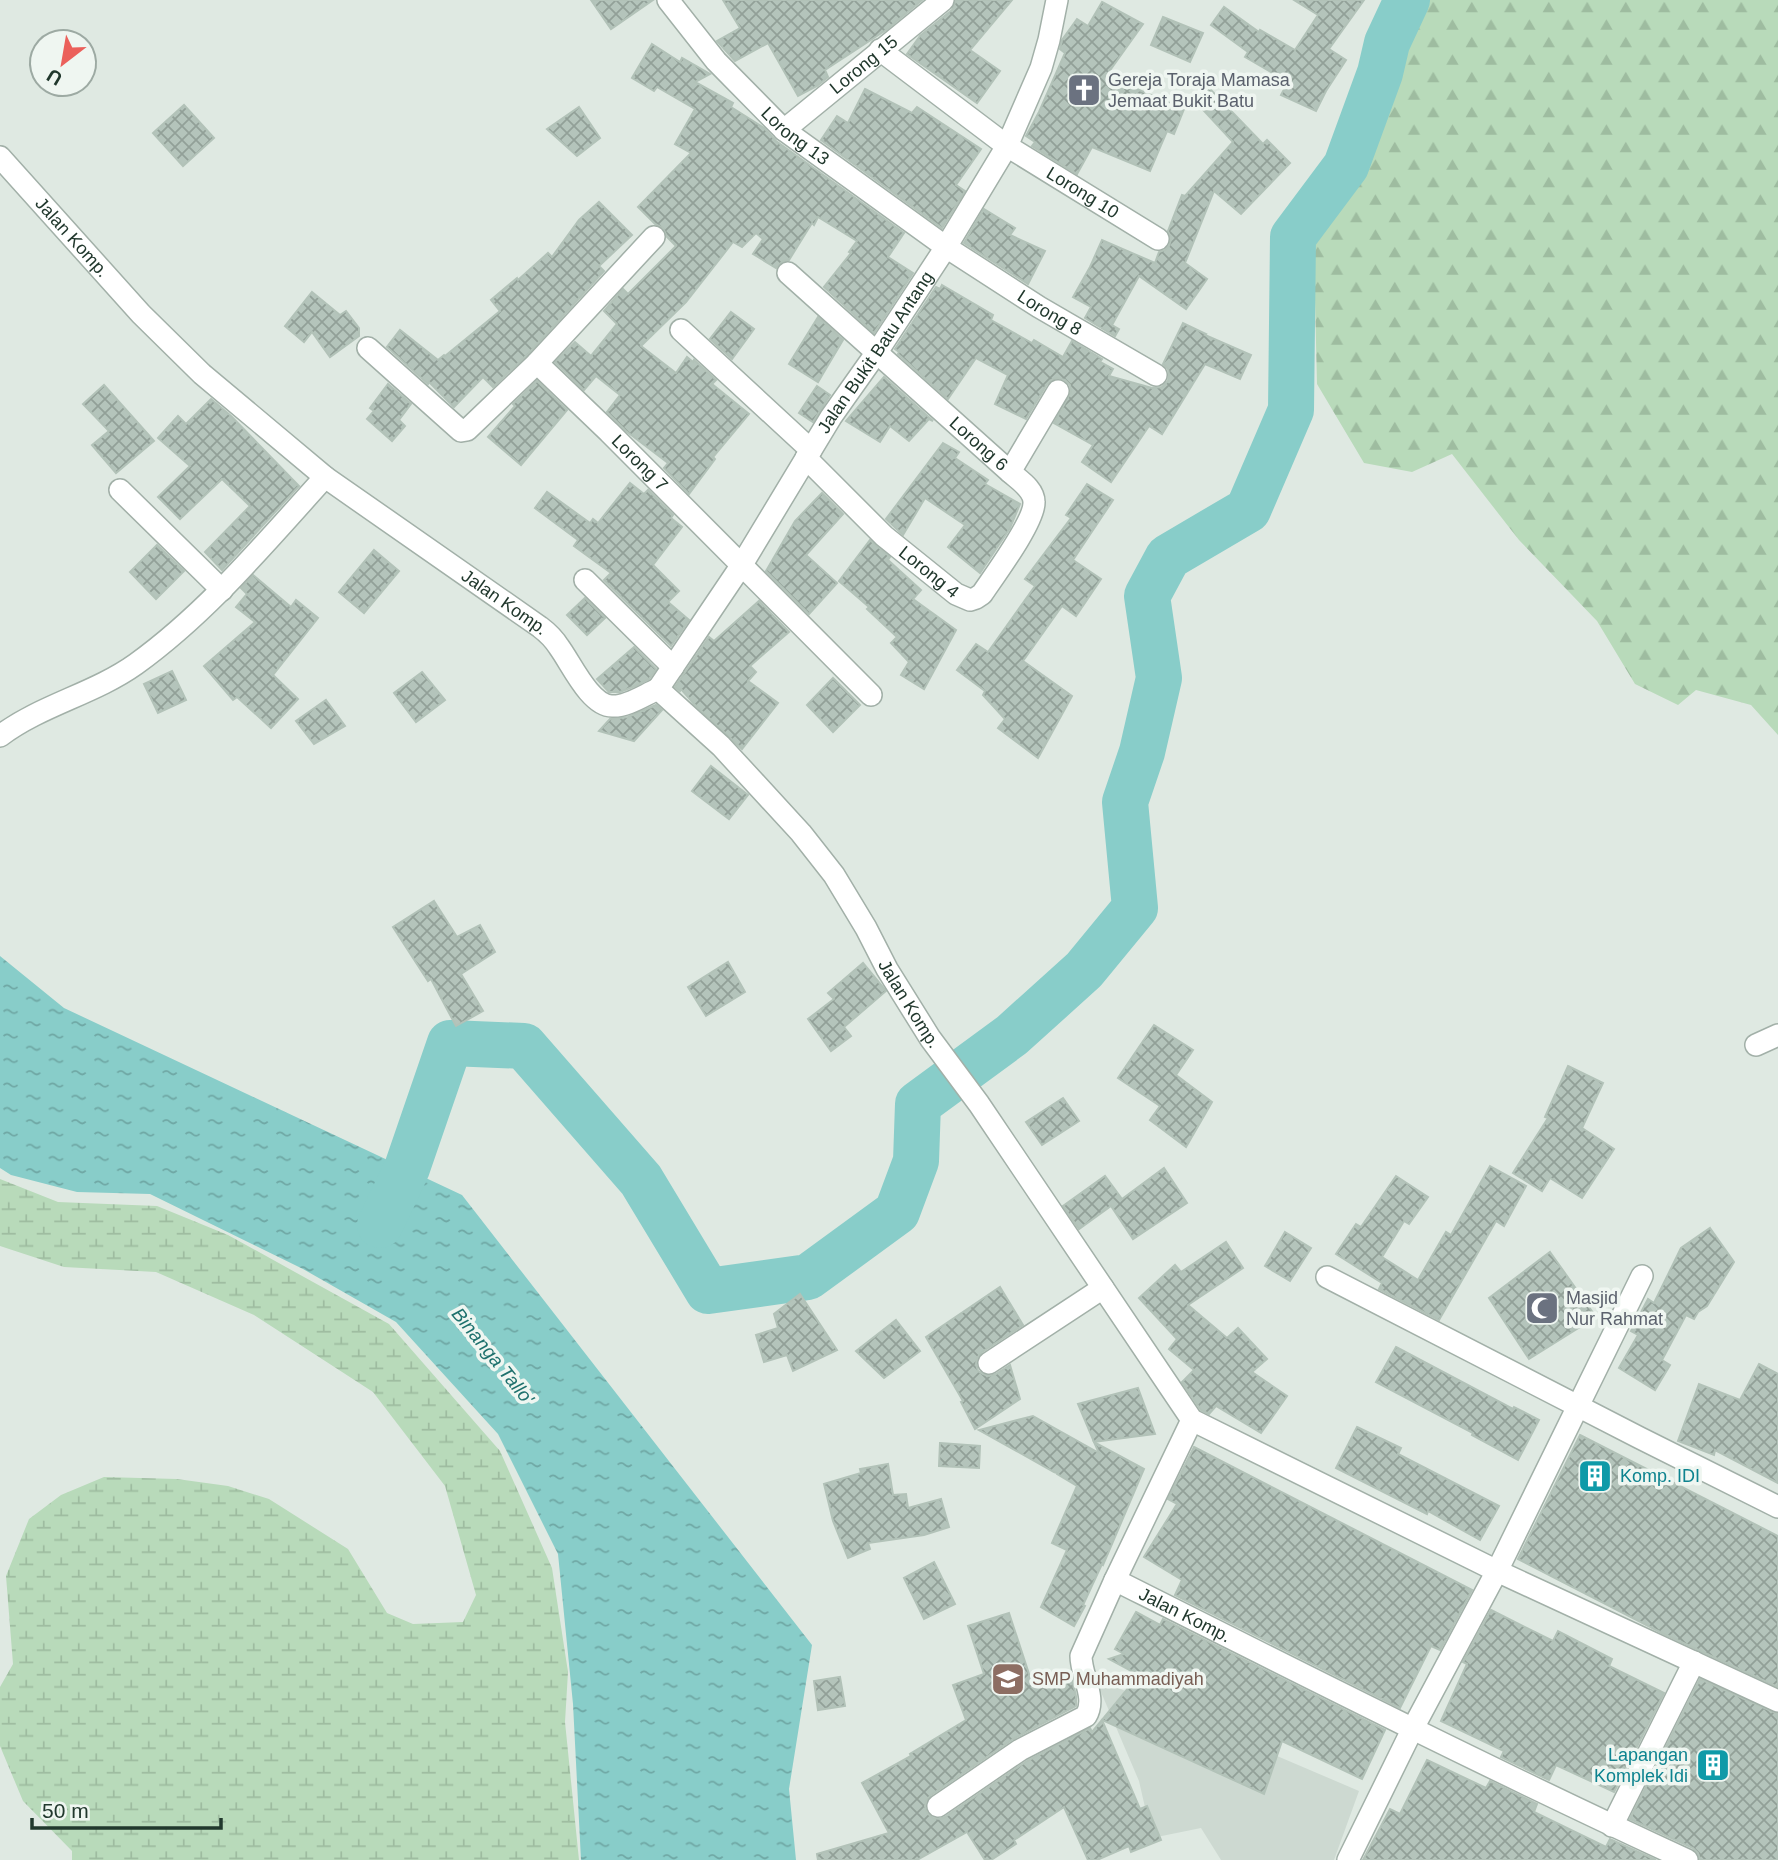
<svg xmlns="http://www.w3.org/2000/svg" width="1778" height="1860" viewBox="0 0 1778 1860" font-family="Arial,sans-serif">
	<defs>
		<pattern id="forest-firs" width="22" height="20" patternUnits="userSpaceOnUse" patternTransform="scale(1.75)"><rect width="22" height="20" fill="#b8daba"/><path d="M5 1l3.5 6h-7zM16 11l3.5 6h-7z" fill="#9ebca0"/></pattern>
		<pattern id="wetland-marsh" width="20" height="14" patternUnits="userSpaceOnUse" patternTransform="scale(1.75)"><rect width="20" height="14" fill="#b8daba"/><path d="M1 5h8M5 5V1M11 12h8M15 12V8" fill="none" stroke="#9ebca0"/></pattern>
		<pattern id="water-ripples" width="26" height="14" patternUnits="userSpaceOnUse" patternTransform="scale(1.75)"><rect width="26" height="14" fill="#88cdc9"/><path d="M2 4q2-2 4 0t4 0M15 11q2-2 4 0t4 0" fill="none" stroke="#6fa7a4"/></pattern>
		<pattern id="building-cross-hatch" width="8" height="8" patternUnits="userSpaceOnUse" patternTransform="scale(1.75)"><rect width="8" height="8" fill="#b4c4bb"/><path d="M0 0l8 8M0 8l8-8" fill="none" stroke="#92a098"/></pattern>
	</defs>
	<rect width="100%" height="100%" fill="#dfe9e2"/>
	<path fill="#cdd9d1" d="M1095,1678L1359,1791L1334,1860H1221L1201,1828L1152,1838L1139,1781Z"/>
	<path fill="url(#forest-firs)" d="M1389,0H1778V735L1751,705L1696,690L1678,705L1635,684L1597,621L1519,540L1452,454L1412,472L1364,463L1317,384L1315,300L1308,238L1359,164Z"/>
	<path fill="url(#wetland-marsh)" d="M0,1179L58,1202L157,1206L228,1235L389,1324L500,1451L552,1568L568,1672L565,1722L579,1860H72V1851L23,1801L0,1746V1687L13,1664L6,1576L29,1519L61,1495L104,1477L177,1479L228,1486L269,1499L348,1549L387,1613L413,1624L463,1622L476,1595L445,1486L373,1392L254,1315L156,1272L64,1267L0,1246Z"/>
	<path fill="url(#water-ripples)" d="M0,956L64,1008L462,1195L812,1645L789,1789L796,1860H581L573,1704L558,1554L498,1434L396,1322L303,1269L150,1194L77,1192L11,1175L0,1168Z"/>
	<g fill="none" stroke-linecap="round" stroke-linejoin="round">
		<path stroke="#88cdc9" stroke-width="46" d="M380,1225L407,1168L450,1043L524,1046L641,1180L708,1291L808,1277L897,1212L916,1161L918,1104L1012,1035L1084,970L1135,908L1125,802L1142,752L1159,678L1147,596L1168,557L1248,510L1291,410L1293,237L1346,166L1380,73L1387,43L1407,0"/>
	</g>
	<g fill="url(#building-cross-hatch)" stroke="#b2c2b8" stroke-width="2">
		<path d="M591,0H653L611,29Z"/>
		<path d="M723,0H922L886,30L825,70L828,77L817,86L798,96L768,43L735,61L717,41L740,28Z"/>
		<path d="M956,0H1012L970,50L1000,71L977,103L907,54L920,36L952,10Z"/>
		<path d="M1294,0H1364L1329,49L1346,60L1326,91L1316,111L1281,95L1288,82L1245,57L1248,52L1211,25L1224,7L1259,32L1260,30L1295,50L1318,15Z"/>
		<path d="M1102,2L1143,24L1106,76L1184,109L1174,134L1167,131L1150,171L1092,147L1077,174L1032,146L1035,142L1026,136L1039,112L1065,53L1060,49L1062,40L1077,19L1088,26Z"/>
		<path d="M1163,17L1203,33L1190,62L1151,45Z"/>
		<path d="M652,44L680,62L682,58L710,74L695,82L733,103L731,107L764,128L776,141L904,233L888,257L913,273L874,333L824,287L851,253L849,252L857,241L818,217L814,225L812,223L789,260L783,261L776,268L753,254L763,239L756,233L742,247L733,242L686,302L641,346L676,373L687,357L693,362L694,360L716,380L712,384L749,414L713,457L715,459L689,494L664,468L668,463L626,431L607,412L620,395L596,376L584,390L555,362L575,342L591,356L617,324L604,311L623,289L628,294L676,246L667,237L663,228L655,224L638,207L691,153L675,144L695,109L657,87L654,91L632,78Z"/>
		<path d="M1208,87L1263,144L1267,140L1290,163L1241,214L1214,191L1185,263L1207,279L1186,309L1139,276L1112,325L1119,329L1115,336L1085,318L1091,307L1073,297L1090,267L1102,240L1155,263L1159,252L1165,250L1169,246L1171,239L1168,231L1182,195L1185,196L1233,142L1194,100Z"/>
		<path d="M865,89L912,113L917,107L981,149L956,185L965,191L942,228L821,140L837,116L848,123Z"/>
		<path d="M184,105L214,138L183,166L153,133Z"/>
		<path d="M579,107L600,138L577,156L547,129Z"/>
		<path d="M599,202L632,235L599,266L604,271L528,354L493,387L483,377L454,407L429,382L428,384L387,347L400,330L438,360L444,355L445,356L500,311L491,300L517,278L518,280L548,253L552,257L579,220Z"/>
		<path d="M984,209L1015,228L1010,235L1045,251L1028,284L964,243Z"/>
		<path d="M942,285L993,315L991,320L1032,343L1034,340L1063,357L1072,341L1102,359L1100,362L1113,369L1109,376L1152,388L1162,387L1168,381L1169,374L1168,369L1163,364L1183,323L1206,334L1205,335L1251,355L1240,379L1205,364L1162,434L1149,426L1111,482L1082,462L1093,445L1054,423L1071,392L1070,385L1065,380L1057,378L1051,380L1047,384L1026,419L995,404L1008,375L976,358L948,399L898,354L899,352L895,349L936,287L940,289Z"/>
		<path d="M312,292L340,315L346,311L359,328V336L330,357L312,332L304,342L285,326Z"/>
		<path d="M731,312L754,329L732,359L710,339Z"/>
		<path d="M818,317L843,340L818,382L789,364Z"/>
		<path d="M884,377L933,421L929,419L909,441L890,426L880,442L846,421Z"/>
		<path d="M537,381L567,410L521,465L488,437L515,406L513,404Z"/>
		<path d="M388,384L411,404L399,420L405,426L392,441L367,419L374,411L370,408Z"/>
		<path d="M104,385L154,441L116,473L92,445L109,431L83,404Z"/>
		<path d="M817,386L830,395L813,422L799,413Z"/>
		<path d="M211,399L231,416L299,486L222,570L205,552L250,506L222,479L180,519L158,497L190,466L158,438L178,416L186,424Z"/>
		<path d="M943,443L959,452L955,458L988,480L985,484L1020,504L1010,528L980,573L948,547L965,525L925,498L903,535L886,519Z"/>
		<path d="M630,483L644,494L648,490L673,515L671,518L682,527L653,565L679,591L668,602L689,620L671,646L604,580L611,573L574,546L578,540L535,508L547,492L590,523L593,519L598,523Z"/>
		<path d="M1087,484L1113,500L1073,560L1101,579L1076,616L1062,606L1023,661L1072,696L1038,758L998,728L1005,719L983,695L985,691L957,670L976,644L988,652L1035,586L1025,579L1071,518L1066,515Z"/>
		<path d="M822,493L843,514L806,555L837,583L809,614L766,571L795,521Z"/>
		<path d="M870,540L890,557L888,560L921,590L913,599L956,630L924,689L901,675L909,662L891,643L897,637L867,609L869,607L839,581Z"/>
		<path d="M157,545L184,571L156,599L130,572Z"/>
		<path d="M374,550L399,571L364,613L339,592Z"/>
		<path d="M253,575L291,607L296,600L318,618L273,675L298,699L271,728L237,697L233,700L204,666L255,622L236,607L247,594L241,588Z"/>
		<path d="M585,598L605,618L587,635L567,615Z"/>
		<path d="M759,601L789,632L750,666L756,672L748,681L778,703L742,749L694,704L681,689L680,691L675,687L709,637L714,641Z"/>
		<path d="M634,647L656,669L649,679L635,686L620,692H609L597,679Z"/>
		<path d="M172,671L186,700L158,713L144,684Z"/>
		<path d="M422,672L445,700L416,722L394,693Z"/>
		<path d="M833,678L860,705L833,732L807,705Z"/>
		<path d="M326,700L345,726L314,744L296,721Z"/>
		<path d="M656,705L662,710L634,741L599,731L610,719L628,717Z"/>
		<path d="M711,766L748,795L729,819L692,791Z"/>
		<path d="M434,901L457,937L480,925L495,952L461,974L483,1011L456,1026L431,979L428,981L393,927Z"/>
		<path d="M728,962L745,992L706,1016L688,987Z"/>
		<path d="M863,963L886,991L844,1027L851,1036L831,1051L808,1019L834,999L828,993Z"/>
		<path d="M1154,1025L1193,1050L1176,1075L1212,1102L1186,1147L1150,1120L1160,1106L1118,1078Z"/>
		<path d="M1568,1066L1603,1083L1582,1128L1614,1149L1582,1198L1550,1178L1542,1191L1513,1173L1548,1118L1545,1117Z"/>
		<path d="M1063,1098L1079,1121L1042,1145L1026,1122Z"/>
		<path d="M1490,1166L1526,1186L1504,1226L1496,1221L1439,1320L1379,1289L1382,1283L1336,1254L1356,1224L1361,1227L1396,1176L1428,1197L1409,1224L1404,1221L1382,1257L1418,1280L1446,1232L1451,1235Z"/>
		<path d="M1164,1168L1187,1203L1133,1239L1111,1206L1079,1229L1063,1206L1105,1176L1122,1199Z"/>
		<path d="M1710,1228L1734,1262L1707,1306L1698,1312L1694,1319L1686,1315L1662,1360L1670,1365L1655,1390L1619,1368L1638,1335L1631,1331L1648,1299L1654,1303L1681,1248Z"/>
		<path d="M1285,1232L1311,1248L1290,1281L1265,1266Z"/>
		<path d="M1226,1242L1243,1268L1188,1305L1227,1338L1238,1328L1267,1359L1252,1372L1287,1396L1261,1433L1216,1406L1209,1414L1201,1410L1182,1382L1194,1370L1169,1349L1177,1339L1139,1298L1175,1265L1181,1272Z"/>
		<path d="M1550,1252L1596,1317L1529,1359L1489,1298Z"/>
		<path d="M1000,1287L1023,1325L982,1352L977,1358L976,1364L978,1371L983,1374L989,1376L996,1374L1010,1365L1020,1399L975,1429L961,1402L963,1401L926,1337Z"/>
		<path d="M800,1294L837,1350L793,1371L787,1355L764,1362L756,1335L778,1328L774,1314Z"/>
		<path d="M896,1320L920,1351L884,1378L856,1351Z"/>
		<path d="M1396,1347L1513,1409L1514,1407L1539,1420L1518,1460L1472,1435L1473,1433L1376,1382Z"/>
		<path d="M1759,1364L1778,1374V1483L1715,1450L1714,1455L1678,1441L1699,1384L1740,1400Z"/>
		<path d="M1138,1388L1155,1434L1094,1442L1078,1404Z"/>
		<path d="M1033,1416L1099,1453L1094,1442L1144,1469L1103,1565L1102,1564L1083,1605L1085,1606L1074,1626L1041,1607L1067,1550L1052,1543L1077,1486L1057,1474V1473L1054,1472L979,1430Z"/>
		<path d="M1357,1427L1401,1448L1398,1454L1499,1506L1480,1540L1428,1511L1427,1514L1336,1468Z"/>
		<path d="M1580,1435L1778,1536V1687L1662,1633L1518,1559Z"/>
		<path d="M940,1443L980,1446L979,1468L939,1466Z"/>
		<path d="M1194,1447L1472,1590L1440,1650L1431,1646L1400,1708L1175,1595L1182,1580L1144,1557L1177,1504L1168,1499Z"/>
		<path d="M888,1464L893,1495L906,1494L908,1508L941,1499L949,1527L924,1535L868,1543L870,1549L848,1558L833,1521L824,1484L861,1473L860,1469Z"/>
		<path d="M934,1562L955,1604L924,1619L904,1578Z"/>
		<path d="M1491,1610L1553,1641L1558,1631L1612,1659L1609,1666L1664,1693L1614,1792L1556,1765L1549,1780L1501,1757L1504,1751L1441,1721L1467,1664L1463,1662Z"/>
		<path d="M1136,1612L1160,1625L1163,1619L1385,1730L1362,1779L1282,1741L1264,1794L1102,1720L1139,1675L1109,1659L1124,1654L1115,1649Z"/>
		<path d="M1009,1613L1032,1683L1070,1671L1076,1696V1706L1013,1739L931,1795L926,1801L925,1806L927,1813L933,1818L940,1819L945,1817L1027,1761L1090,1728L1092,1732L1102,1720L1140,1809L1147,1806L1161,1840L1131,1852L1129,1846L1097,1860H1088L1064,1807L1014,1840L1016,1844L991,1860H985L967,1832L917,1860H818L817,1854L889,1833L862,1783L911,1756L910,1754L966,1720L953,1685L984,1674L968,1626Z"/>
		<path d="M840,1677L845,1706L818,1710L814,1681Z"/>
		<path d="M1700,1679L1778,1714V1860H1700L1698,1853L1693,1848L1630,1819Z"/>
		<path d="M1427,1760L1486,1788L1490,1781L1537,1804L1534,1812L1606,1847L1610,1839L1656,1860H1363L1390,1809L1400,1814Z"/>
	</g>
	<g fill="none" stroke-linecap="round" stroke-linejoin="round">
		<g stroke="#a2b0a8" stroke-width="24">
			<g id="minor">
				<path id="s1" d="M668,0L716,61L784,130L946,247L1039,307L1156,375"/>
				<path id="s2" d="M880,50L1007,146L1158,239"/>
				<path id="s3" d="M784,130L943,0"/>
				<path id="s4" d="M0,157L141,314L202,374L325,477L540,627C548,633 554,639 559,647C571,663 590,706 612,706C627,707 644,695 658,689L721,746L801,833L834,875L866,928L887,969L930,1038L979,1104L1192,1420L1497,1571L1412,1730L1348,1860"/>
				<path id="s5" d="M788,273L1010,472L1058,391"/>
				<path d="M681,330L811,450"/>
				<path id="s6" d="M368,348L461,431L467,430L537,363L609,432L871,695"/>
				<path d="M537,363L654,237"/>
				<path id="s7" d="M806,458L884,536L956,594L970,600L976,598L982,594C994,576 1035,521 1034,502C1034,489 1019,480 1010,472"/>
				<path d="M120,490L222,590"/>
				<path d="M585,580L673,667"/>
				<path id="s8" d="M658,689L741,566L831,417L877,352L946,247L1007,146L1041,68L1049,40L1057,0"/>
				<path d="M0,736C41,705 94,694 136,664C208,612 265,543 325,477"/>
				<path d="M1756,1045L1778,1035"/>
				<path d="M1642,1276L1497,1571L1778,1701"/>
				<path d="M1327,1277L1640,1438L1778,1507"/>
				<path d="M989,1363L1103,1288"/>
				<path id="s9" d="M1192,1420L1115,1580C1304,1675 1494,1771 1687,1860"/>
				<path d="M938,1806L1020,1750L1086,1716C1097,1698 1081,1676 1081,1656L1115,1580"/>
				<path d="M1612,1826L1694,1662"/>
			</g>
		</g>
		<use href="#minor" stroke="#fff" stroke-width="21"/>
	</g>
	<defs>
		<g id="church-square" transform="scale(1.75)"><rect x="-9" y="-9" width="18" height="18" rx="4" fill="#6b7280" stroke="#eff6f1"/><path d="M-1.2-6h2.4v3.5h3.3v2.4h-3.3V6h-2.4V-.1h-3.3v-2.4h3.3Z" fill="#fff"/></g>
		<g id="mosque-square" transform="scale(1.75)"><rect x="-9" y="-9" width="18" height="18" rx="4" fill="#6b7280" stroke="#eff6f1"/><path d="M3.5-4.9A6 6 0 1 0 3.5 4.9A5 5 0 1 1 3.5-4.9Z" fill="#fff"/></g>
		<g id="building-square" transform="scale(1.75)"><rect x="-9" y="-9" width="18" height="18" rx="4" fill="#0f9aa8" stroke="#eff6f1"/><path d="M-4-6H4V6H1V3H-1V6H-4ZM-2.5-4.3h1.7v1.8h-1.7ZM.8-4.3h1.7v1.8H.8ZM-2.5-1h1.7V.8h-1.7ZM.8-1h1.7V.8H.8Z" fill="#fff"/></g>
		<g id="school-square" transform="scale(1.75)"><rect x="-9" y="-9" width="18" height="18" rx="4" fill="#8d6e63" stroke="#eff6f1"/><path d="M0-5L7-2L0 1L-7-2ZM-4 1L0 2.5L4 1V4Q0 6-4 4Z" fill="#fff"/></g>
	</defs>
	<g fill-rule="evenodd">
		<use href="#church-square" x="1084" y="90"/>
		<use href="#mosque-square" x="1542" y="1308"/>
		<use href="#building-square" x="1595" y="1476"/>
		<use href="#school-square" x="1008" y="1679"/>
		<use href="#building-square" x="1713" y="1765"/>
	</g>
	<g text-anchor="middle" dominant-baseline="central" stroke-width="7" stroke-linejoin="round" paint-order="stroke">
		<g font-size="18" fill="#21382d" stroke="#eff6f1">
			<text stroke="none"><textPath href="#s3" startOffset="103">Lorong 15</textPath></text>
			<text stroke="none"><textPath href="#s1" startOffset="187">Lorong 13</textPath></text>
			<text stroke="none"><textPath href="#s2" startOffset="248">Lorong 10</textPath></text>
			<text stroke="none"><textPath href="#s4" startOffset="108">Jalan Komp.</textPath></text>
			<text stroke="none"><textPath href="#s1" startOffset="497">Lorong 8</textPath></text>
			<text stroke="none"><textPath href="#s8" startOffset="401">Jalan Bukit Batu Antang</textPath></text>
			<text stroke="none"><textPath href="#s5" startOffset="256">Lorong 6</textPath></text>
			<text stroke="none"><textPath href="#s6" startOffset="371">Lorong 7</textPath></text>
			<text stroke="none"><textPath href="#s7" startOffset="168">Lorong 4</textPath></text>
			<text stroke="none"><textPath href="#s4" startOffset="676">Jalan Komp.</textPath></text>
			<text stroke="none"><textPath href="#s4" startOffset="1284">Jalan Komp.</textPath></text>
			<text stroke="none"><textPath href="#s9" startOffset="256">Jalan Komp.</textPath></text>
		</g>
		<g font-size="18" fill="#5b616d" stroke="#eff6f1" text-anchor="start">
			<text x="1108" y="80">Gereja Toraja Mamasa<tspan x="1108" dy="21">Jemaat Bukit Batu</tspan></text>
			<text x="1566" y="1298">Masjid<tspan x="1566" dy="21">Nur Rahmat</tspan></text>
		</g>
		<g font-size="18" fill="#0d838f" stroke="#eff6f1" text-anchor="start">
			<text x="1620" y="1476">Komp. IDI</text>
			<text x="1688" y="1755" text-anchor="end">Lapangan<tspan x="1688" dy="21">Komplek Idi</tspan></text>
		</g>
		<g font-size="18" fill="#785e54" stroke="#eff6f1" text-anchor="start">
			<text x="1032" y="1679">SMP Muhammadiyah</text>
		</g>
		<g font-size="19" font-style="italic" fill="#1e716d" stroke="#eff6f1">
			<text transform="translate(493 1356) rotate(51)">Binanga Tallo'</text>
		</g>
	</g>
	<g transform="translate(63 63) rotate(211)"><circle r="33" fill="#eff6f1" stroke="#9daaa3" stroke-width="2"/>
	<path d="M0-5L12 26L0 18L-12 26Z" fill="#eb605b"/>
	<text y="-10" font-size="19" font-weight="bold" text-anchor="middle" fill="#21382d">U</text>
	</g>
	<path d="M32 1818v10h189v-10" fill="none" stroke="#21382d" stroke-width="3.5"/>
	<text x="42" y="1818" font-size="21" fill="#21382d" stroke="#eff6f1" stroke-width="5" paint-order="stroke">50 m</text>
</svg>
